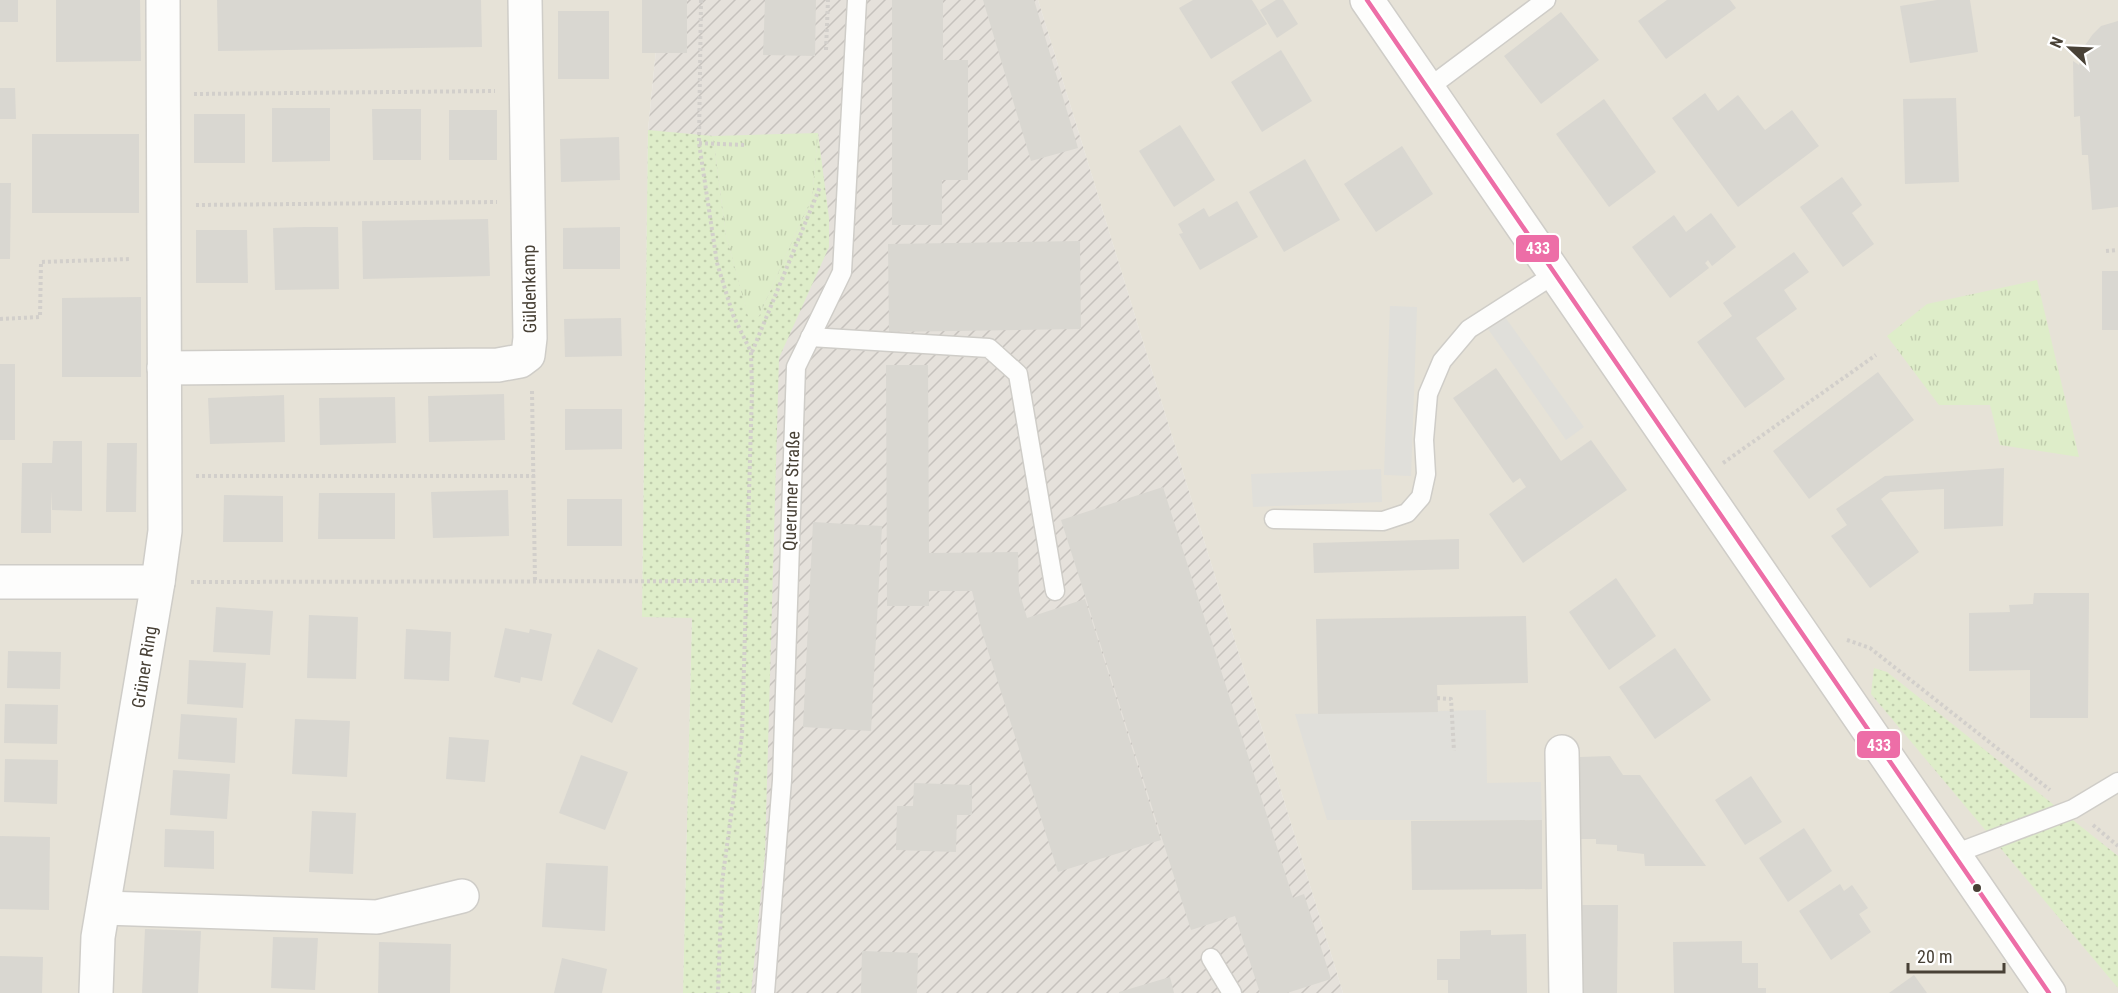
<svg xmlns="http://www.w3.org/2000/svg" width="2118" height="993" viewBox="0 0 2118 993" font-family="'Roboto Condensed',sans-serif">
	<defs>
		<pattern id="industrial-furrows" width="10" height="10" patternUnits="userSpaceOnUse" patternTransform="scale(1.5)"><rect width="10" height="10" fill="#e5e1db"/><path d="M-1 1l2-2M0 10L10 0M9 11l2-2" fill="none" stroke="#c6c2bd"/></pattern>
		<pattern id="grass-dots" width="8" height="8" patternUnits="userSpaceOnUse" patternTransform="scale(1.5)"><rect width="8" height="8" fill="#deedc9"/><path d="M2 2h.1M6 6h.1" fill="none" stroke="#c0ccad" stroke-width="1.8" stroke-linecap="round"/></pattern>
		<pattern id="park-tufts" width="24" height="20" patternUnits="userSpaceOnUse" patternTransform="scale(1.5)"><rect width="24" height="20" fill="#deedc9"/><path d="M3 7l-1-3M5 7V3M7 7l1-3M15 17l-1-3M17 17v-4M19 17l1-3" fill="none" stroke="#c0ccad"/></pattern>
	</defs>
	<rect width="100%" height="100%" fill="#f1f0ea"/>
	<g fill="#e6e2d7">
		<path d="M0,0H661L648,130L642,616L692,618L683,993H0Z"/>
		<path d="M1038,0H2118V993H1343Z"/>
	</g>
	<path fill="url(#industrial-furrows)" d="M661,0H1038L1343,993H683L692,618L642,617L648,130Z"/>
	<g fill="url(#grass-dots)">
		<path d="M648,130L713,136L726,235L748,315L759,316L812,197L818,133L829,218V247L779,358L765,853L751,993H683L692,618L642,617Z"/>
		<path d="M1874,668L1887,672L2118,856V988L1871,694Z"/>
	</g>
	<g fill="url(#park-tufts)">
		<path d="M818,133L812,197L759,316H748L726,235L713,136Z"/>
		<path d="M2037,280L2079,457L2000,445L1990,405H1939L1887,336L1927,304Z"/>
	</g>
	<g fill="#e0dfda">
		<path d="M1390,306L1417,307L1411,476L1384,475Z"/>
		<path d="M1505,317L1584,427L1566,440L1488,329Z"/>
		<path d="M1381,469L1382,502L1253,507L1251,474Z"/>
		<path d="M1486,710L1487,783L1541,782L1542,820H1327L1295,714Z"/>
	</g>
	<g fill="#d9d7d1">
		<rect x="0" y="0" width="18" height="22"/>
		<path d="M56,0H140L141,61L56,62Z"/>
		<path d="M217,0H481L482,47L218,51Z"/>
		<rect x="642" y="0" width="45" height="53"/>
		<path d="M765,0H816L815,56L763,55Z"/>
		<path d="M892,0H943V60H968V180H942V225H892Z"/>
		<path d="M983,0H1034L1078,148L1031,161Z"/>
		<path d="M1193,0H1252L1267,24L1211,59L1179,8Z"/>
		<path d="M1276,0H1283L1298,24L1277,38L1260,10Z"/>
		<path d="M1667,0H1730L1736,8L1666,59L1638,21Z"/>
		<path d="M1937,0H1970L1978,52L1910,63L1900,6Z"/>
		<rect x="558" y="11" width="51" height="68"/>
		<path d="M1561,12L1599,60L1541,104L1504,56Z"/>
		<path d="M2118,21V207L2092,210L2088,155H2082L2080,116L2074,117L2073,61L2079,65L2083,48L2093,34L2101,26Z"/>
		<path d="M1281,50L1312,101L1262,132L1231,82Z"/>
		<path d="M0,88H15L16,119H0Z"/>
		<path d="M1705,93L1718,111L1738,95L1765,130L1792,110L1819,146L1738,207L1672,118Z"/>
		<path d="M1956,98L1959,182L1905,184L1903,99Z"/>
		<path d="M1604,99L1656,172L1609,207L1556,134Z"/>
		<path d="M272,108H330V161L272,162Z"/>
		<path d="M372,109H421V160H373Z"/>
		<rect x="449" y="110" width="48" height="50"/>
		<rect x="194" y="114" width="51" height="49"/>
		<path d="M1180,125L1215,180L1174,207L1139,151Z"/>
		<rect x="32" y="134" width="107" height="79"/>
		<path d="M619,137L620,180L561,182L560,139Z"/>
		<path d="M1402,146L1433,194L1376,232L1344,184Z"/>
		<path d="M1305,159L1340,220L1284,252L1249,192Z"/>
		<path d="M1842,177L1862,205L1852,213L1874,244L1843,267L1800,207Z"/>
		<path d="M0,183H11L10,259H0Z"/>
		<path d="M1237,201L1258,237L1200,270L1179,234L1183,233L1178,224L1204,208L1209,217Z"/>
		<path d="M1711,213L1736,247L1712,266L1708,260L1705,263L1709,268L1670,298L1632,247L1674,215L1686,232Z"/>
		<path d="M488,219L490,276L363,279L362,221Z"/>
		<path d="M305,227H338L339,289L275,290L273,228Z"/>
		<path d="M620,227V269H563V228Z"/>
		<path d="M196,230H247L248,283H196Z"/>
		<path d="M1080,241L1081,329L889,332L888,244Z"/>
		<path d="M1794,252L1809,272L1784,290L1797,309L1756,338L1785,379L1745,408L1697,342L1732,316L1723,303Z"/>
		<rect x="2102" y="271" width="16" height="59"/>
		<path d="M141,297V377H62V298Z"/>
		<path d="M621,318L622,356L565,357L564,319Z"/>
		<rect x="0" y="364" width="15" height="76"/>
		<path d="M886,365H928L929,553L1018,552L1019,591L1027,618L1085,599L1161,840L1058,872L982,632L972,591H929V606H887Z"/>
		<path d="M1496,368L1561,461L1591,440L1627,490L1523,563L1489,514L1526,487L1520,478L1513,483L1453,398Z"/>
		<path d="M1878,372L1914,420L1809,499L1773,451Z"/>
		<path d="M504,394L505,440L429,442L428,396Z"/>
		<path d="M284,395L285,442L210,444L208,398Z"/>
		<path d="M395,397L396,443L320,445L319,398Z"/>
		<path d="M565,409H622V449L565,450Z"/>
		<path d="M53,441H82V511L52,510L51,491V533H21L22,463H52Z"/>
		<path d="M107,443H137L136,512H106Z"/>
		<path d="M2004,468L2003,526L1944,529V489L1890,492L1881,499L1919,552L1870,588L1831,536L1847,525L1836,509L1885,476Z"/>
		<path d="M1163,487L1293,898L1304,894L1331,979L1287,993H1260L1235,916L1191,930L1061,520Z"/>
		<path d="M508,490L509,536L433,538L431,492Z"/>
		<path d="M319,493H395V539H318Z"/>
		<path d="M224,495L283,496V542H223Z"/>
		<rect x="567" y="499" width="55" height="47"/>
		<path d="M813,522L882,526L871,731L803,727Z"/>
		<path d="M1459,539V569L1314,573L1313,543Z"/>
		<path d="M1616,578L1656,636L1609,670L1569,612Z"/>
		<path d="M2034,593H2089L2088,718H2030V670L1969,671V613L2010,612L2009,605L2033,604Z"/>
		<path d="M216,607L273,611L270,655L213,652Z"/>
		<path d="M309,615L358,617L356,679L307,678Z"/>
		<path d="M1526,616L1528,683L1437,685L1438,712L1318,714L1316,619Z"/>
		<path d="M505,628L529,633L530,629L552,634L542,681L521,677L520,683L494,677Z"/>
		<path d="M406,629L451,632L449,681L404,679Z"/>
		<path d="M1675,648L1711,700L1655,739L1619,687Z"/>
		<path d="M598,649L638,668L612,723L572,704Z"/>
		<path d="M8,651L61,652L60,689L7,688Z"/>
		<path d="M189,660L246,663L243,708L187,704Z"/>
		<path d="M5,704L58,705L57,744L4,743Z"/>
		<path d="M181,714L237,718L235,763L178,759Z"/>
		<path d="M295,719L350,721L347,777L292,774Z"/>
		<path d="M449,737L489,740L485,782L446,779Z"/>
		<path d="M581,755L628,772L605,830L559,813Z"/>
		<path d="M1610,756L1623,775H1640L1706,866H1645L1644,854L1617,851V845L1596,844V839H1580V757Z"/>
		<path d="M5,759L58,760L57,804L4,802Z"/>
		<path d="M173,770L230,774L227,819L170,815Z"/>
		<path d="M1751,776L1782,822L1745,845L1715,800Z"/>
		<path d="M914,783L972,785V815H957L956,852L896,850L897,806H913Z"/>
		<path d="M312,811L356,813L353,874L309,872Z"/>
		<path d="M1542,820V889L1412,890L1411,821Z"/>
		<path d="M1804,828L1832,871L1788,902L1759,858Z"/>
		<path d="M165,829L214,831V869L164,867Z"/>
		<path d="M0,836L50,837L49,910L0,909Z"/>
		<path d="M546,863L608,866L605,931L542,927Z"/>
		<path d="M1840,884L1844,891L1852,885L1868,908L1859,914L1871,932L1831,960L1799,911Z"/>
		<path d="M1580,905H1618L1617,993H1579Z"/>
		<path d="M145,929L201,931L198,993H142Z"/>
		<path d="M1491,930V935L1526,934L1527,993H1448V980H1437V959H1460V931Z"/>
		<path d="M273,937L318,938L315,990L271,988Z"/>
		<path d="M1742,941V963H1758V988H1766V993H1674L1673,942Z"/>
		<path d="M379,942L451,944L450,993H378Z"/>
		<path d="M862,951L918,953L917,993H861Z"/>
		<path d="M0,956L43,957L42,993H0Z"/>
		<path d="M562,958L607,969L602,993H554Z"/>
		<path d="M1914,975L1927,993H1889Z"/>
		<path d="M1170,977L1174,993H1119V992Z"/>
	</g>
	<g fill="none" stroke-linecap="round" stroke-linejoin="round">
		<g stroke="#cfcdc8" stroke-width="21">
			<g id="service">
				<path d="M1427,89L1546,0"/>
				<path d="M810,337L989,348L1018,374L1055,591"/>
				<path d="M1274,519L1383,521L1407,513L1421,497L1426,474L1424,440L1428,394L1442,361L1469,329L1555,274"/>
				<path d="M1954,854L2073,809L2118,782"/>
				<path d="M1211,958L1232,993"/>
				<path d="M765,993L782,780L796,367L842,272L857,0"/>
			</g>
		</g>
		<g stroke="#cfcdc8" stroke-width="36">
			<g id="minor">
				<path d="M164,368L498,365L520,361L528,355L530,338L525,0"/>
				<path d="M0,582H158"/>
				<path d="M1562,752L1566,993"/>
				<path d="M104,908L377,917L462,896"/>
				<path d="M96,993L98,937L158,582L165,531L163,0"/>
			</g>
		</g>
		<g stroke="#cfcdc8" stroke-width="36">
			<path id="tertiary" d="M1367,0L2049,993"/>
		</g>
		<g stroke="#d2cfcb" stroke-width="4" stroke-dasharray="3 3" stroke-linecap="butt">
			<path d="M701,0L699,143L717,263L733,315L751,352L752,391L742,735L722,882L718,993"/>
			<path d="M826,50L828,0"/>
			<path d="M194,94L495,91"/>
			<path d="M699,143L746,145"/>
			<path d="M196,205L497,202"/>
			<path d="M2106,251L2118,250"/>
			<path d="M0,319L40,317L41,262L131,259"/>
			<path d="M752,352L820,187"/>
			<path d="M532,391L535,581"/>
			<path d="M1723,463L1876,355"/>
			<path d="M196,476H535"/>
			<path d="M191,582L745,581"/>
			<path d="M1847,640L1870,648L2050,790"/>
			<path d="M1437,698L1451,699L1454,751"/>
			<path d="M2093,825L2118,846"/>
		</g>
		<use href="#service" stroke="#fdfdfc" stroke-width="18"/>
		<use href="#minor" stroke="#fdfdfc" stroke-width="33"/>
		<use href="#tertiary" stroke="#fdfdfc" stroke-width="33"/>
		<g stroke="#fff" stroke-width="9">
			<path id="bus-1" d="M1367,0L2049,993"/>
		</g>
		<use href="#bus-1" stroke="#ed6ea7" stroke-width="4.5"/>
	</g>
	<circle fill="#484136" stroke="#fff" stroke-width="2" cx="1977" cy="888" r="5"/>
	<g text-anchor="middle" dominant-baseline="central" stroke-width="4.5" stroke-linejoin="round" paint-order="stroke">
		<g font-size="18" fill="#484136" stroke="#fff">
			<text transform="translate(529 289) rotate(-91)">Güldenkamp</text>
			<text transform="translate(791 491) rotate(-88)">Querumer Straße</text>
			<text transform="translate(144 667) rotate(-81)">Grüner Ring</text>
		</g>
	</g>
	<g stroke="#fff" stroke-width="2">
		<rect x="1515" y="234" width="45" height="29" rx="6" fill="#ed6ea7"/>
		<rect x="1856" y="730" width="45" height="29" rx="6" fill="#ed6ea7"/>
	</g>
	<g font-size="16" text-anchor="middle" font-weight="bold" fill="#fff">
		<text x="1538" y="254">433</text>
		<text x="1879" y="751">433</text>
	</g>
	<g transform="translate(2070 48) rotate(293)" stroke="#ffffff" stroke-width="4.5" paint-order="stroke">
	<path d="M0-4.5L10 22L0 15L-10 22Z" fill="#484136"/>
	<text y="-9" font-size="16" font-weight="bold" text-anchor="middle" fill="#484136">N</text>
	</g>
	<path d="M1908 963v9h96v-9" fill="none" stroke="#484136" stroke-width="3"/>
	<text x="1917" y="963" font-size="18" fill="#484136" stroke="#ffffff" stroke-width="4.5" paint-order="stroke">20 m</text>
</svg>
